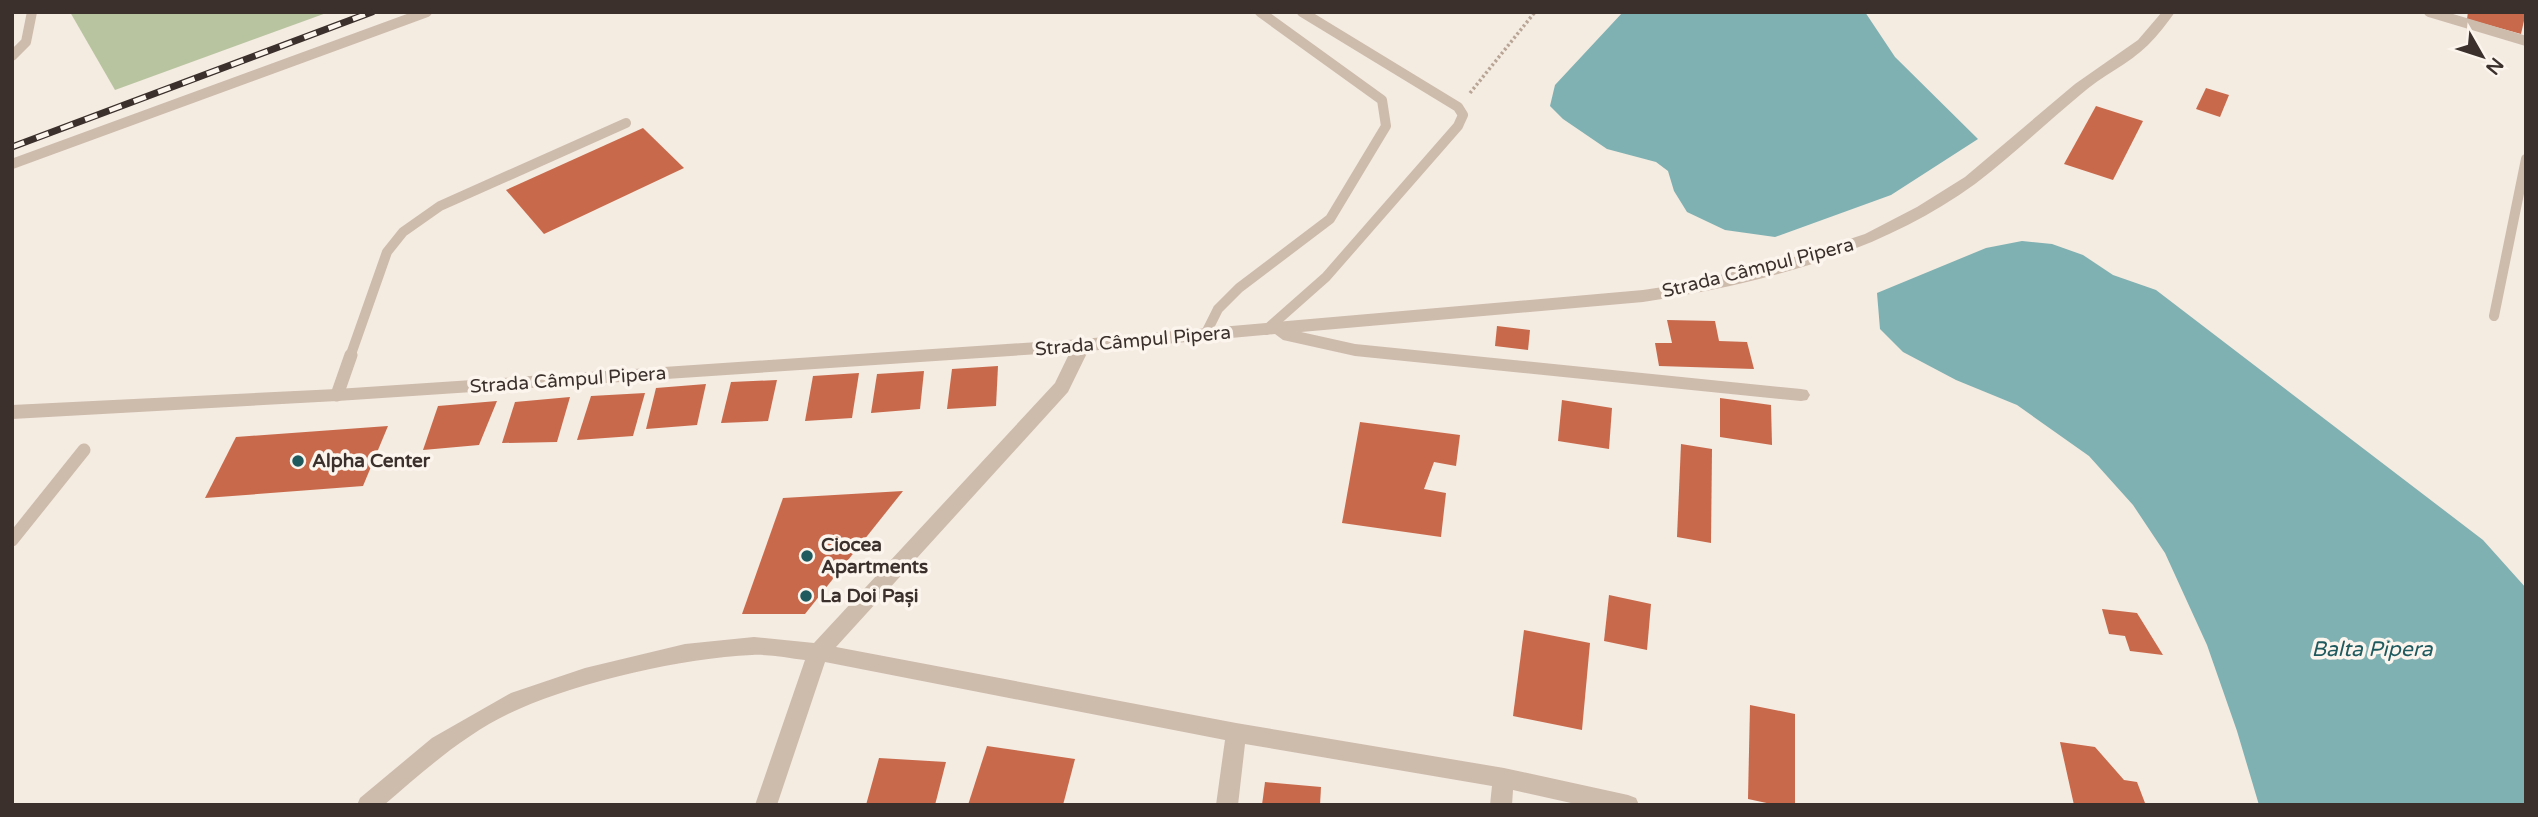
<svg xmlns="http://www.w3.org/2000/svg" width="2538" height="817" viewBox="0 0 2538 817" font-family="'Varela Round',sans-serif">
	<rect width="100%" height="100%" fill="#f4ebe1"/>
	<path fill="#b8c4a0" d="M70,12H329L115,90Z"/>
	<g fill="#7fb0b2">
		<path d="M1623,12H1865L1895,57L1978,139L1891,195L1775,237L1725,230L1687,212L1674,191L1668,171L1656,162L1607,149L1563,119L1550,106L1555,85Z"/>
		<path d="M2022,241L2052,244L2083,255L2113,275L2156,290L2483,540L2526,588V805H2259L2237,731L2207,645L2165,553L2133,505L2089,456L2017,405L1956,380L1903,352L1880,329L1877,293L1986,248Z"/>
	</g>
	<g fill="#c8694b">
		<path d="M2468,12H2526L2521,34L2467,19Z"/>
		<path d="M2206,88L2229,95L2220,117L2196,109Z"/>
		<path d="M2096,106L2143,121L2113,180L2064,164Z"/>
		<path d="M643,128L684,168L544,234L506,190Z"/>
		<path d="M1667,320L1715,321L1719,341L1747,342L1754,369L1659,366L1655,343H1672Z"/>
		<path d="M1497,326L1530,330L1528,350L1495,346Z"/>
		<path d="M998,366L996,406L947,409L952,369Z"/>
		<path d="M924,371L920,409L871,413L877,374Z"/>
		<path d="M859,373L852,418L805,421L813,376Z"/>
		<path d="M777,380L768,421L721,423L731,382Z"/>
		<path d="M706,384L697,425L646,429L656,388Z"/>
		<path d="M645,393L633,436L577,440L591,396Z"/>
		<path d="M570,397L557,442L502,443L515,402Z"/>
		<path d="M1720,398L1771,405L1772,445L1720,437Z"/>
		<path d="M1562,400L1612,408L1609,449L1558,441Z"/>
		<path d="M497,401L479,445L423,450L438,406Z"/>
		<path d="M1360,422L1460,435L1456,466L1434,462L1424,489L1446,493L1441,537L1342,523Z"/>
		<path d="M388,426L363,486L205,498L236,437Z"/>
		<path d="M1681,444L1712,449L1711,543L1677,537Z"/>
		<path d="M903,491L805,614H742L783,498Z"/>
		<path d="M1609,595L1651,604L1647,650L1604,641Z"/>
		<path d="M2102,609L2137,613L2163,655L2130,651L2125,636L2109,634Z"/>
		<path d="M1524,630L1590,643L1582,730L1513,716Z"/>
		<path d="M1750,705L1795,714V805H1776L1748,799Z"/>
		<path d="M2060,742L2095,747L2124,780L2137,782L2145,803L2074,805Z"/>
		<path d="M987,746L1075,759L1063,805H968Z"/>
		<path d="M879,758L946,762L935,805H866Z"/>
		<path d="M1265,782L1321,787L1320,805H1262Z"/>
	</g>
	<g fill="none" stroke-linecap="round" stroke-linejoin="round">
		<path stroke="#b9a596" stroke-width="3.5" stroke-dasharray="2.5 2.5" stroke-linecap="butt" d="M1470,93L1535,12"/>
		<g stroke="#cdbbac" stroke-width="10">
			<path d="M2429,12L2526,41"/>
			<path d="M12,56L26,42L32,12"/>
			<path d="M12,164L427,12"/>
			<path d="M2494,316L2526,159"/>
			<path d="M1266,330L1326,277L1458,126L1463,115L1458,107L1302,12"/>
			<path d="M1205,335L1218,309L1239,288L1330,219L1386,126L1382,100L1260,12"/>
			<path d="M350,357L387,252L403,232L440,206L626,123"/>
		</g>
		<g stroke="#cdbbac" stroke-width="13">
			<path d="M337,395L351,355"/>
			<path d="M12,540L84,450"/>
		</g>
		<path fill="#cdbbac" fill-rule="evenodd" d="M2162,12H2175C2167,23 2158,35 2148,45C2129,64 2101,76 2080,95C2045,124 2011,157 1975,184C1879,254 1759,284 1643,302L1301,332L1355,344L1801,389L1807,390L1810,395L1807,400L1801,401L1355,356L1283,340L1275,334L1088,351L1068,392L836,647L1236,723L1504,768L1628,795L1636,798L1639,805H1580L1513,790L1512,805H1490L1492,786L1245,744L1238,805H1216L1225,740L825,662L777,805H755L805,660C788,658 770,654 752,655C683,658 582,681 519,709C468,731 426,769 384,805H357L360,798L432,738L511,693L585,668L685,644L754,637L814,643L1055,383L1070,352L337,401L12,419V405L337,389L1082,339L1643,290L1683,284L1798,256L1865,234L1917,207L1965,177L2075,84L2138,40Z"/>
		<g stroke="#3b302b" stroke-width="7">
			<path id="rail" d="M12,147L372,12"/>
		</g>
		<use href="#rail" stroke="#fbf5ee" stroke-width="4.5" stroke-dasharray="13" stroke-linecap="butt"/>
	</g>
	<g fill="#1f5a5e" stroke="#fbf5ee" stroke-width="2.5">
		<circle cx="298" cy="461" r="7"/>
		<circle cx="807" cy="556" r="7"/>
		<circle cx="806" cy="596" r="7"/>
	</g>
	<g text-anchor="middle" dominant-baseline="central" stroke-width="7" stroke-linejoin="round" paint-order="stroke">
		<g font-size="19" fill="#3b302b" stroke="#fbf5ee">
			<text transform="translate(1758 268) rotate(-14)">Strada Câmpul Pipera</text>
			<text transform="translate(1133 341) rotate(-5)">Strada Câmpul Pipera</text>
			<text transform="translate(568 380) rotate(-4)">Strada Câmpul Pipera</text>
		</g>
		<g font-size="19" font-weight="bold" fill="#3b302b" stroke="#fbf5ee" text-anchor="start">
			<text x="312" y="461">Alpha Center</text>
			<text x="821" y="545">Ciocea<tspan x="821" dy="22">Apartments</tspan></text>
			<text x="820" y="596">La Doi Pași</text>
		</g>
		<g font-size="21" font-style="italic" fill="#1f5a5e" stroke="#fbf5ee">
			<text x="2372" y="649">Balta Pipera</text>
		</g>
	</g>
	<rect width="2538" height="817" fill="none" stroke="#3b302b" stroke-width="28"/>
	<g transform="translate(2482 56) rotate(129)" stroke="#fbf5ee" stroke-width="5" paint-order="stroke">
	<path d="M0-5L12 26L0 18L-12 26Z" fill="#3b302b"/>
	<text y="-10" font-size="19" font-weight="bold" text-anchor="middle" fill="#3b302b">N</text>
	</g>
</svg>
